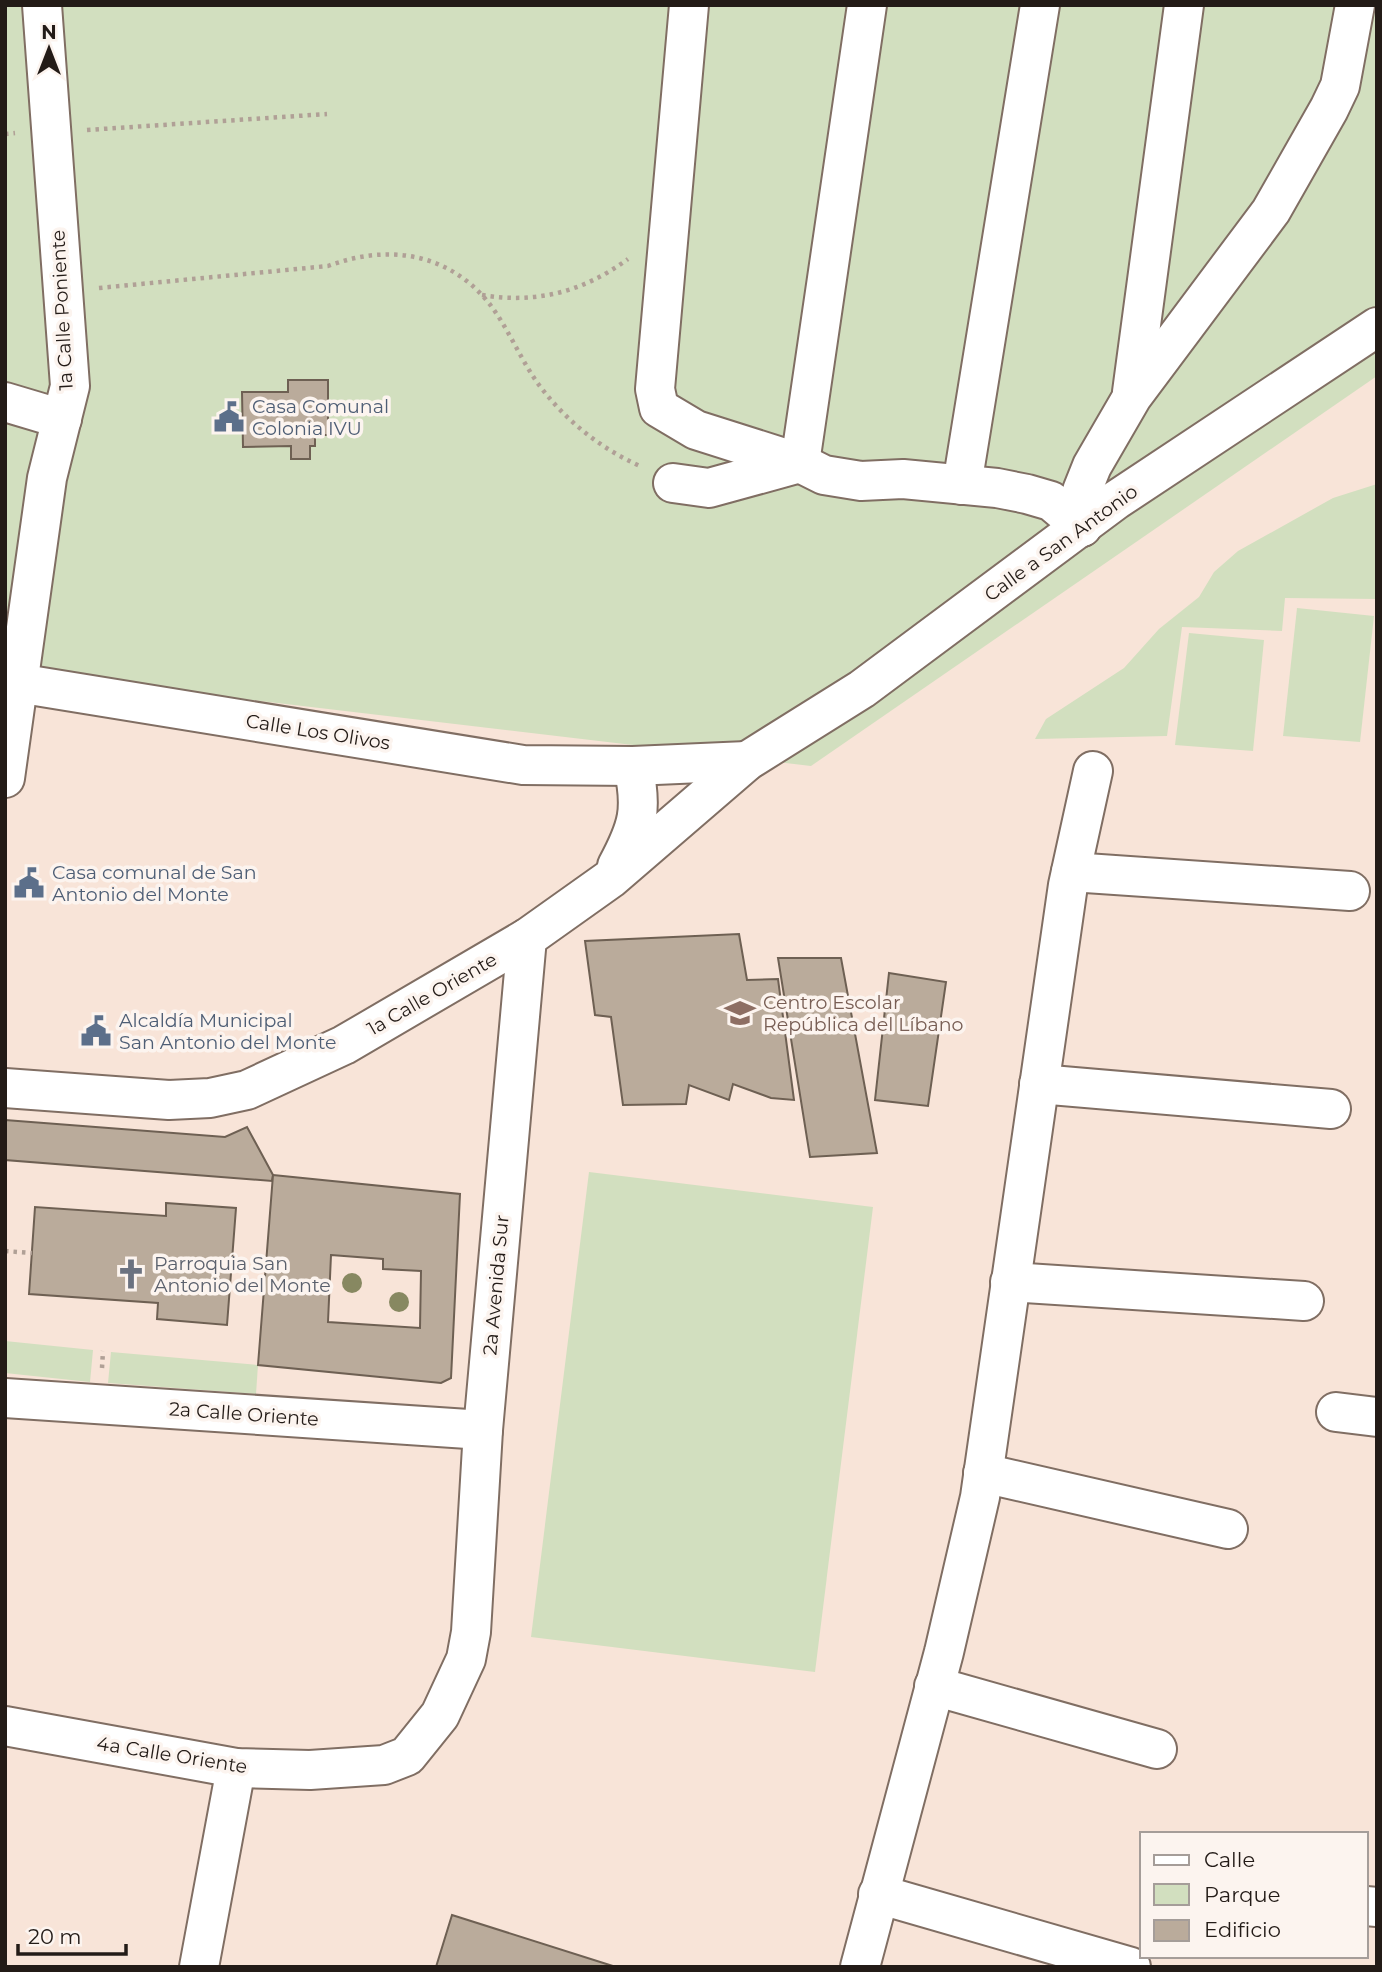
<svg xmlns="http://www.w3.org/2000/svg" width="1382" height="1972" viewBox="0 0 1382 1972" font-family="Montserrat,sans-serif">
	<rect width="100%" height="100%" fill="#f8e4d8"/>
	<g fill="#d2dfbf">
		<path d="M5,5H1377V376L811,766L5,671Z"/>
		<path d="M1377,484V599L1285,598L1282,631L1182,627L1167,736L1035,739L1046,719L1124,668L1159,629L1199,597L1214,572L1238,551L1333,498Z"/>
		<path d="M1297,608L1374,616L1360,742L1283,736Z"/>
		<path d="M1189,633L1264,640L1253,751L1175,745Z"/>
		<path d="M589,1172L873,1207L815,1672L531,1637Z"/>
		<path d="M5,1341L93,1350L90,1382L5,1373Z"/>
		<path d="M111,1352L258,1365L256,1394L108,1383Z"/>
	</g>
	<g fill="#baab9b" stroke="#6e6053" stroke-width="2" fill-rule="evenodd">
		<path d="M288,380H328V435H315V446H310V459H291V446L243,447L242,392H288Z"/>
		<path d="M739,934L747,980L778,979L794,1100L771,1098L733,1084L729,1100L689,1085L686,1104L623,1105L611,1017L595,1015L585,941Z"/>
		<path d="M778,958H841L877,1153L810,1157Z"/>
		<path d="M889,973L946,982L928,1106L875,1100Z"/>
		<path d="M5,1120L225,1137L247,1127L273,1175L272,1181L5,1160Z"/>
		<path d="M273,1175L460,1194L451,1378L441,1383L258,1365ZM331,1255L383,1259V1269L421,1271L420,1328L328,1322Z"/>
		<path d="M166,1203L236,1208L227,1325L157,1319L158,1303L29,1294L35,1207L166,1216Z"/>
		<path d="M452,1915L616,1967H436Z"/>
	</g>
	<g fill="none" stroke-linecap="round" stroke-linejoin="round">
		<g stroke="#806e63" stroke-width="42">
			<g id="minor">
				<path d="M689,5L655,389L659,408L696,430L800,463L824,475L861,481L903,479L997,488L1027,494L1051,501L1082,527"/>
				<path d="M1132,392L1184,5"/>
				<path d="M5,402L62,419"/>
				<path d="M800,463L867,5"/>
				<path d="M673,483L709,488L800,463"/>
				<path d="M962,485L1040,5"/>
				<path d="M1082,527V491L1092,466L1132,397L1271,211L1329,109L1340,86L1355,5"/>
				<path d="M5,681L523,765L633,766L747,761"/>
				<path d="M5,778L47,478L70,386L42,5"/>
				<path d="M617,866C638,827 643,809 633,766"/>
				<path d="M1071,872L1350,891"/>
				<path d="M1039,1084L1331,1109"/>
				<path d="M5,1088L169,1100L210,1098L247,1090L344,1045L527,938L610,879L747,761L862,689L1116,500L1377,327"/>
				<path d="M1010,1282L1304,1301"/>
				<path d="M5,1398L483,1430"/>
				<path d="M1336,1412L1377,1417"/>
				<path d="M983,1473L1228,1529"/>
				<path d="M934,1686L1157,1749"/>
				<path d="M5,1726L236,1768L310,1770L384,1765L407,1756L440,1715L466,1659L471,1632L483,1430L527,938"/>
				<path d="M878,1894L1131,1967"/>
				<path d="M1366,1906L1377,1907"/>
				<path d="M199,1967L236,1768"/>
				<path d="M860,1967L944,1652L980,1497L1068,885L1093,771"/>
			</g>
		</g>
		<g stroke="#b0a096" stroke-width="4.5" stroke-dasharray="3.5 5" stroke-linecap="butt">
			<path d="M87,130L327,114"/>
			<path d="M5,134L15,133"/>
			<path d="M99,288L328,266C387,244 447,252 488,302C508,327 520,359 539,385C566,421 601,449 642,467"/>
			<path d="M482,295C536,304 583,292 628,259"/>
			<path d="M5,1251L32,1253"/>
			<path d="M102,1368L103,1351"/>
		</g>
		<use href="#minor" stroke="#fff" stroke-width="38"/>
	</g>
	<g fill="#878861">
		<circle cx="352" cy="1283" r="10"/>
		<circle cx="399" cy="1302" r="10"/>
	</g>
	<defs>
		<g id="civic-bare" transform="scale(2.415)"><path d="M-.6-6.5H3V-4.5H.6V-3L4-1V1h2V6H-6V1h2V-1L-.6-3ZM-1.2 2.5V6h2.4V2.5Z" fill="#5c6f8a" stroke="#fcf4ef" stroke-width="2.5" paint-order="stroke"/></g>
		<g id="school-bare" transform="scale(2.415)"><path d="M0-5L7-2L0 1L-7-2ZM-4 1L0 2.5L4 1V4Q0 6-4 4Z" fill="#8d6e63" stroke="#fcf4ef" stroke-width="2.5" paint-order="stroke"/></g>
		<g id="church-bare" transform="scale(2.415)"><path d="M-1.2-6h2.4v3.5h3.3v2.4h-3.3V6h-2.4V-.1h-3.3v-2.4h3.3Z" fill="#6b7280" stroke="#fcf4ef" stroke-width="2.5" paint-order="stroke"/></g>
	</defs>
	<g fill-rule="evenodd">
		<use href="#civic-bare" x="229" y="417"/>
		<use href="#civic-bare" x="29" y="883"/>
		<use href="#school-bare" x="740" y="1013"/>
		<use href="#civic-bare" x="96" y="1031"/>
		<use href="#church-bare" x="131" y="1274"/>
	</g>
	<g text-anchor="middle" dominant-baseline="central" stroke-width="7" stroke-linejoin="round" paint-order="stroke">
		<g font-size="19" fill="#231b17" stroke="#fcf4ef">
			<text transform="translate(62 310) rotate(-93)">1a Calle Poniente</text>
			<text transform="translate(1061 543) rotate(-36)">Calle a San Antonio</text>
			<text transform="translate(318 732) rotate(9)">Calle Los Olivos</text>
			<text transform="translate(432 994) rotate(-30)">1a Calle Oriente</text>
			<text transform="translate(496 1285) rotate(-85)">2a Avenida Sur</text>
			<text transform="translate(244 1414) rotate(4)">2a Calle Oriente</text>
			<text transform="translate(172 1755) rotate(9)">4a Calle Oriente</text>
		</g>
		<g font-size="19" fill="#4e5e75" stroke="#fcf4ef" text-anchor="start">
			<text x="252" y="406">Casa Comunal<tspan x="252" dy="22">Colonia IVU</tspan></text>
			<text x="52" y="872">Casa comunal de San<tspan x="52" dy="22">Antonio del Monte</tspan></text>
			<text x="119" y="1020">Alcaldía Municipal<tspan x="119" dy="22">San Antonio del Monte</tspan></text>
		</g>
		<g font-size="19" fill="#785e54" stroke="#fcf4ef" text-anchor="start">
			<text x="763" y="1002">Centro Escolar<tspan x="763" dy="22">República del Líbano</tspan></text>
		</g>
		<g font-size="19" fill="#5b616d" stroke="#fcf4ef" text-anchor="start">
			<text x="154" y="1263">Parroquia San<tspan x="154" dy="22">Antonio del Monte</tspan></text>
		</g>
	</g>
	<rect width="1382" height="1972" fill="none" stroke="#231b17" stroke-width="14"/>
	<rect x="1140" y="1832" width="228" height="126" fill="#fcf4ef" stroke="#a59d99" stroke-width="2"/>
	<rect x="1154" y="1855" width="35" height="10" fill="#ffffff" stroke="#a59d99" stroke-width="2"/>
	<text x="1204" y="1867" font-size="21" fill="#231b17">Calle</text>
	<rect x="1154" y="1884" width="35" height="21" fill="#d2dfbf" stroke="#a59d99" stroke-width="2"/>
	<text x="1204" y="1902" font-size="21" fill="#231b17">Parque</text>
	<rect x="1154" y="1920" width="35" height="21" fill="#baab9b" stroke="#a59d99" stroke-width="2"/>
	<text x="1204" y="1937" font-size="21" fill="#231b17">Edificio</text>
	<g transform="translate(49 49)" stroke="#fcf4ef" stroke-width="5" paint-order="stroke">
	<path d="M0-5L12 26L0 18L-12 26Z" fill="#231b17"/>
	<text y="-10" font-size="19" font-weight="bold" text-anchor="middle" fill="#231b17">N</text>
	</g>
	<path d="M18 1944v10h108v-10" fill="none" stroke="#231b17" stroke-width="3.5"/>
	<text x="28" y="1944" font-size="21" fill="#231b17" stroke="#fcf4ef" stroke-width="5" paint-order="stroke">20 m</text>
</svg>
